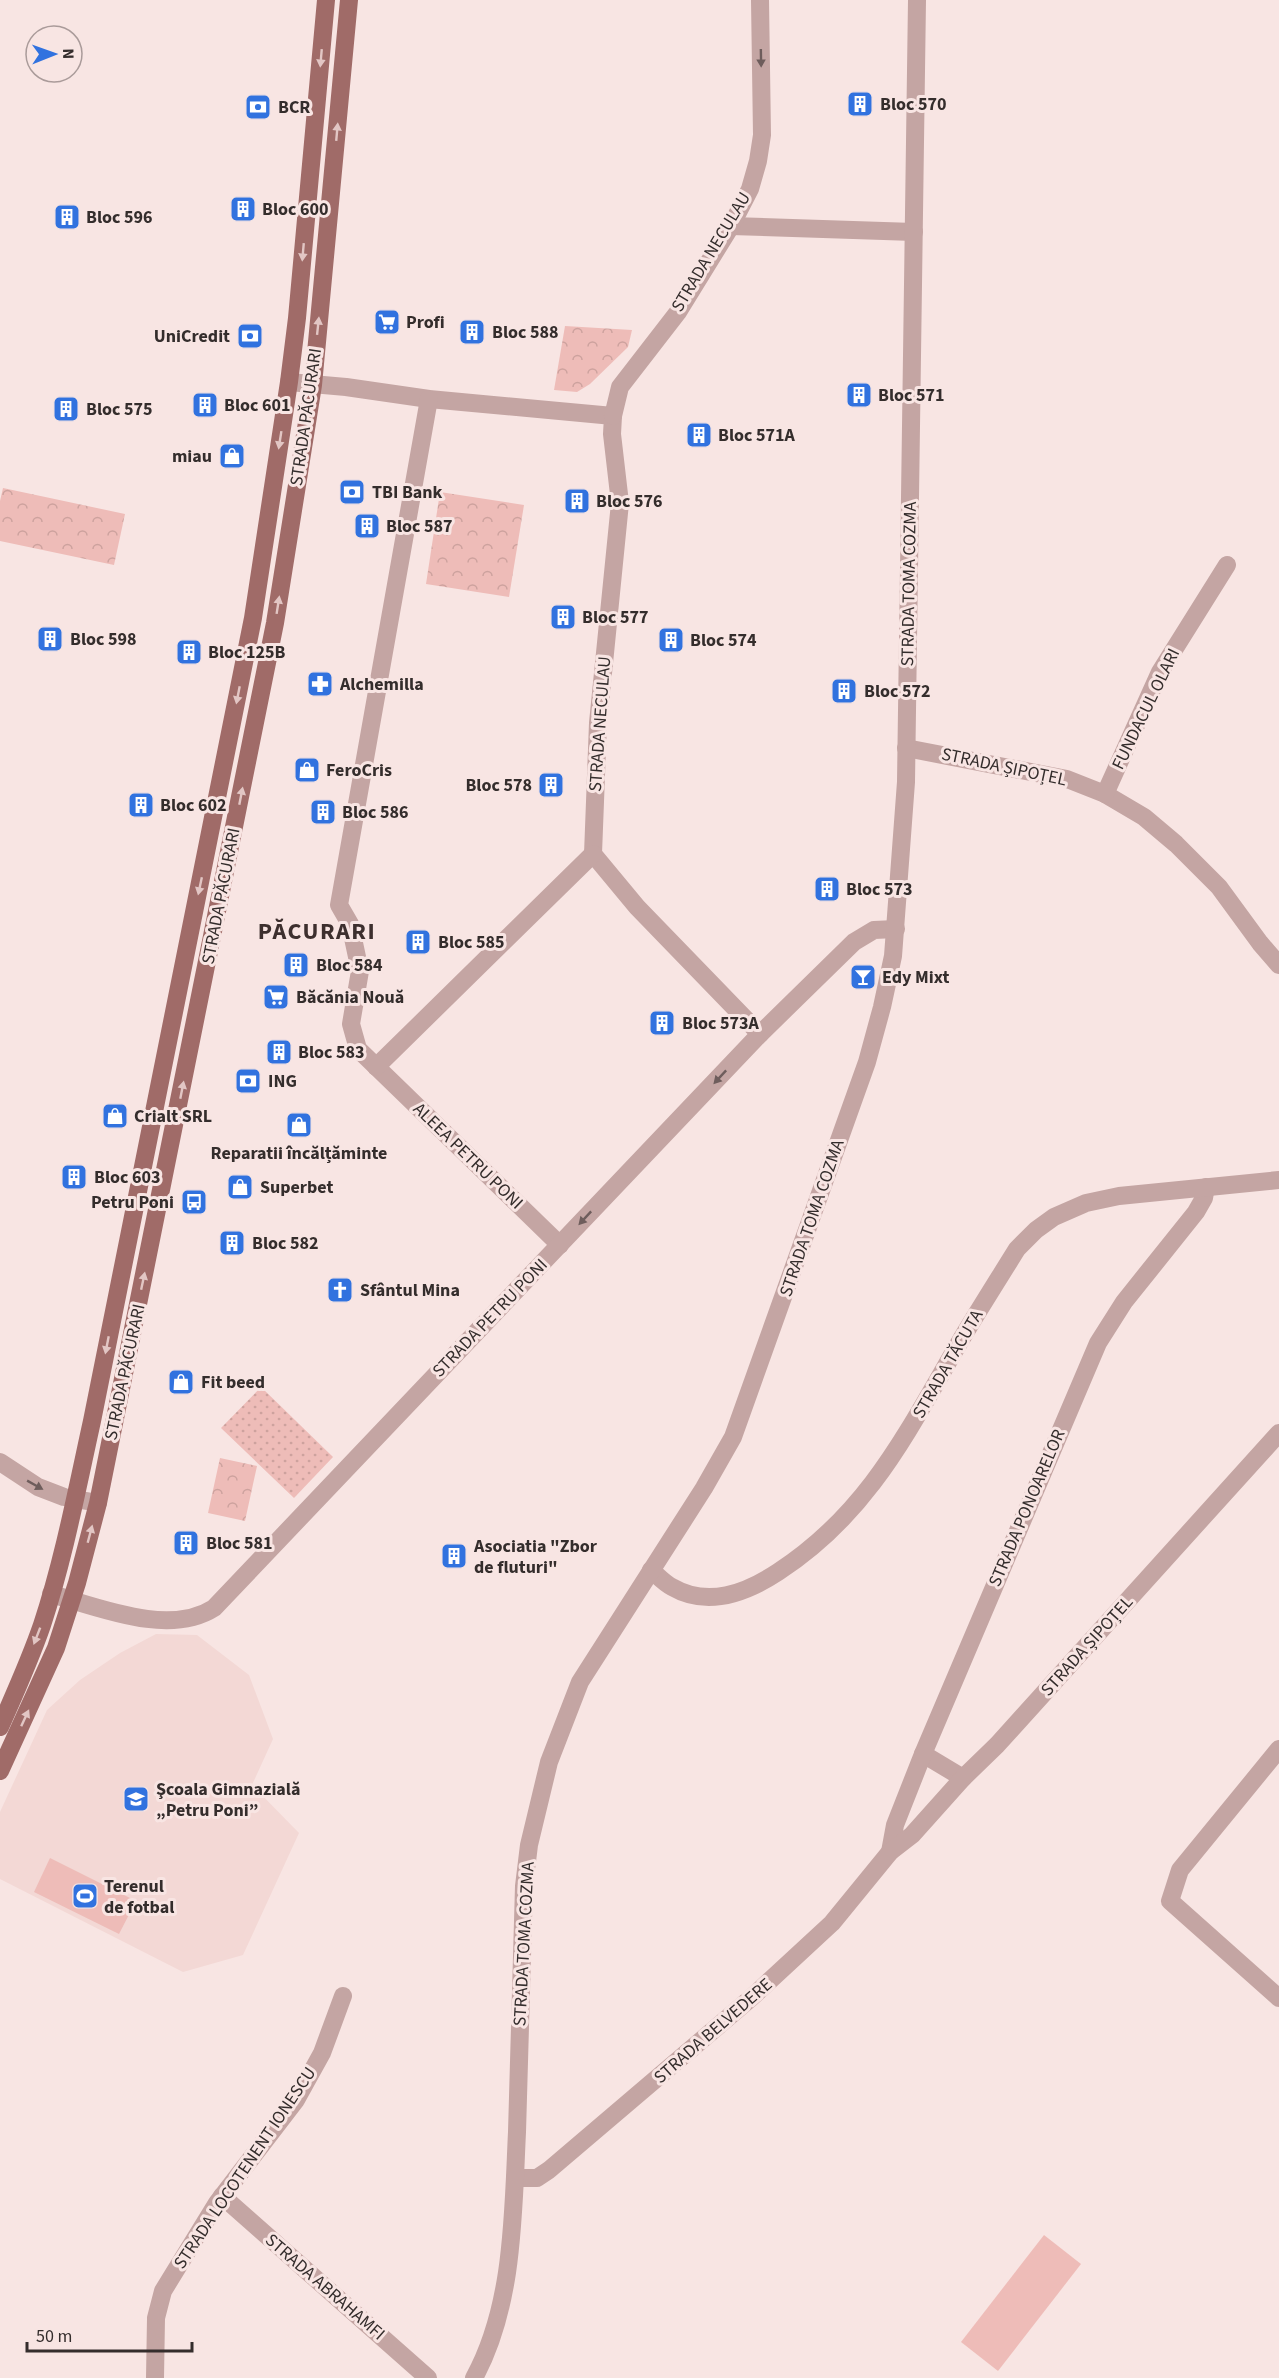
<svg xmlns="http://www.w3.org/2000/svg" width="1279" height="2378" viewBox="0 0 1279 2378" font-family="'Source Sans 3',sans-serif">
	<defs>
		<pattern id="grass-dots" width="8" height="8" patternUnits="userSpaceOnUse" patternTransform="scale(1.5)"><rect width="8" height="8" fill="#eebcb8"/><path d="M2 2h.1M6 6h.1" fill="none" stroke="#cda29e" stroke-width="1.8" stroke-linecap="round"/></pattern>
		<pattern id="park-crowns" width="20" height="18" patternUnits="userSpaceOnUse" patternTransform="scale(1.5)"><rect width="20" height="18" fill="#eebcb8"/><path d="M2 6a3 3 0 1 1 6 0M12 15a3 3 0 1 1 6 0" fill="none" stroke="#cda29e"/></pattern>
	</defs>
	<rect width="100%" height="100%" fill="#f8e5e3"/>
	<path fill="#f3d8d5" d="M156,1634L197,1635L249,1675L273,1739L252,1785L299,1833L243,1955L183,1972L0,1879V1812L47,1710L80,1680L120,1653Z"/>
	<path fill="url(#grass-dots)" d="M261,1387L333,1457L294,1498L221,1428Z"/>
	<g fill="url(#park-crowns)">
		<path d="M565,326L632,330L628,347L590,384L577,392L554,390Z"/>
		<path d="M3,488L125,514L114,565L0,541V501Z"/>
		<path d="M440,492L524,505L509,597L426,584Z"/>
		<path d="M220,1458L257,1466L245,1521L208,1513Z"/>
	</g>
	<g fill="#eebcb8">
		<path d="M50,1858L136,1901L119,1934L34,1892Z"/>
		<path d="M1044,2235L1081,2264L998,2371L961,2342Z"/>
	</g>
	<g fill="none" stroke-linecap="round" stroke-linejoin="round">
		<g stroke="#c4a5a3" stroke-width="18">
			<path d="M731,226L914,232"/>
			<path d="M289,382L346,387L429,399L613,416L612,434L620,503L598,723L593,854L637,907L760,1034"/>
			<path d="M429,399L339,905L350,924L360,971L351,1024L358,1049L560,1245"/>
			<path d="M613,416L620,387L678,312L731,226L750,189L758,161L762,135L760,0"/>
			<path d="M906,748L1067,779L1105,794L1144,817L1176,844L1219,887L1260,943L1279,965"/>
			<path d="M1105,794L1160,672L1227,565"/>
			<path d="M376,1067L593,854"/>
			<path d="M51,1594C98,1607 169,1637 214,1608L760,1034L854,942L874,930L896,929"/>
			<path d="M1279,1749L1180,1870L1170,1901L1279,1998"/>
			<path d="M923,1754L963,1778"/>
			<path d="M890,1852L895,1825L923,1754L1098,1343L1124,1302L1196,1212L1204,1198L1206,1187"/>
			<path d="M515,2178H537L549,2170L751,1998L832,1923L890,1852L912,1835L963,1778L997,1745L1279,1433"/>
			<path d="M222,2196L428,2378"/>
			<path d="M155,2378L156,2318L163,2291L217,2203L296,2100L322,2053L343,1996"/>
		</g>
		<g stroke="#c4a5a3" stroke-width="18">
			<path d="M0,1462L38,1487L64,1497L98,1503"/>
			<path d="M651,1570C657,1575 664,1583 672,1587C708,1608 746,1593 778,1572C870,1512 908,1430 962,1338C980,1308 999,1278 1017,1249L1036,1230L1054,1217L1086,1203L1119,1196L1279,1180"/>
			<path d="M474,2378C514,2305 513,2213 517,2132C520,2050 522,1968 524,1886L529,1845L549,1762L580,1682L704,1488L733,1437L867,1062L882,1007L893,956L906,782L917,0"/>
		</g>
		<g stroke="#a06b68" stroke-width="18">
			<path d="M0,1727C15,1693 30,1660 42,1625C64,1558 77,1489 92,1421L253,618L289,382L297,318L326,0"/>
			<path d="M0,1771L56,1648L77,1583L98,1503L275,623L313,385L349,0"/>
		</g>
	</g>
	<defs><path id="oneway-solid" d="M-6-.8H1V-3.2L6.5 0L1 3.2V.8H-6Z" transform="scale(1.5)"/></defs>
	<g fill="#e2c6c4">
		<use href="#oneway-solid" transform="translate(321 58) rotate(95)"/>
		<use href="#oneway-solid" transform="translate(337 132) rotate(-85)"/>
		<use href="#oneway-solid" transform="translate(303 252) rotate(95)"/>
		<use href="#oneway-solid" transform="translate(318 326) rotate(-84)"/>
		<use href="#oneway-solid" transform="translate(280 440) rotate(99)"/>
		<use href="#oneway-solid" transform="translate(278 605) rotate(-81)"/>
		<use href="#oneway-solid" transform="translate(238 695) rotate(101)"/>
		<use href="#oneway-solid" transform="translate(241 796) rotate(-79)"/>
		<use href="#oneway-solid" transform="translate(200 886) rotate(102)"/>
		<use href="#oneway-solid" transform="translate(182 1090) rotate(-79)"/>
		<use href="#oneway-solid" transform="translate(143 1281) rotate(-78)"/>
		<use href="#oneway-solid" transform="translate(107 1345) rotate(101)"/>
		<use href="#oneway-solid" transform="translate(90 1534) rotate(-75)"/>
		<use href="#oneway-solid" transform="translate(37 1636) rotate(111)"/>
		<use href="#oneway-solid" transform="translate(25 1718) rotate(-65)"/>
	</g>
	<g fill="#6e5d5c">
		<use href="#oneway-solid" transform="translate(761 58) rotate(89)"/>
		<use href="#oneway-solid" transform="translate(720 1077) rotate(133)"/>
		<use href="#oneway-solid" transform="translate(585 1218) rotate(133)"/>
		<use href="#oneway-solid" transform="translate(35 1485) rotate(29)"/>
	</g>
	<defs>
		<g id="building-square" transform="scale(1.35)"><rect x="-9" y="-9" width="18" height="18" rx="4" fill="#3172df" stroke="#f8e5e3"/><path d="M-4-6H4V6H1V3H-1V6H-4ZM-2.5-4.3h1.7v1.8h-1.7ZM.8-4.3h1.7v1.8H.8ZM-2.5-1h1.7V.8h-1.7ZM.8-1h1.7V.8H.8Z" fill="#fff"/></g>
		<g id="bank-square" transform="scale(1.35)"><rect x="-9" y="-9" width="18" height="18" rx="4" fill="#3172df" stroke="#f8e5e3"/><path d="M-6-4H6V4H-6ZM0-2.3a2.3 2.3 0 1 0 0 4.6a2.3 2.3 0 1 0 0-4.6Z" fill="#fff"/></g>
		<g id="supermarket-square" transform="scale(1.35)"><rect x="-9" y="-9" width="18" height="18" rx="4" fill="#3172df" stroke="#f8e5e3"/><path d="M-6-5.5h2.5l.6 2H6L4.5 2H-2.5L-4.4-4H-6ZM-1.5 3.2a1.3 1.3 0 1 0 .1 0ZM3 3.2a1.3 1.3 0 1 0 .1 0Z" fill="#fff"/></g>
		<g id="shop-square" transform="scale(1.35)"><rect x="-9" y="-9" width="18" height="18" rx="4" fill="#3172df" stroke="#f8e5e3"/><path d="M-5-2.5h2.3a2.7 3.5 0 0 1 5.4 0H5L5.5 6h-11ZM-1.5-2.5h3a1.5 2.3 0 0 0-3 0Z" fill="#fff"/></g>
		<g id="pharmacy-square" transform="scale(1.35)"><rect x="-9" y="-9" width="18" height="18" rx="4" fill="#3172df" stroke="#f8e5e3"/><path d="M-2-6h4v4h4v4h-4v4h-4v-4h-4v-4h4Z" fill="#fff"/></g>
		<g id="bar-square" transform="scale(1.35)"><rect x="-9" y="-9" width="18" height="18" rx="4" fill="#3172df" stroke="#f8e5e3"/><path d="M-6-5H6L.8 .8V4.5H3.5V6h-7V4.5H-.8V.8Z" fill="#fff"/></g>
		<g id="bus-square" transform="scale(1.35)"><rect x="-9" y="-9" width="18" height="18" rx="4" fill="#3172df" stroke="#f8e5e3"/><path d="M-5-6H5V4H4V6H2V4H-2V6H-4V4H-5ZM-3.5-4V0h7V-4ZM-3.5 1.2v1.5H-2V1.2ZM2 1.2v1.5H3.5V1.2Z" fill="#fff"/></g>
		<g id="church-square" transform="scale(1.35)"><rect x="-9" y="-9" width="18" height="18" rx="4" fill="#3172df" stroke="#f8e5e3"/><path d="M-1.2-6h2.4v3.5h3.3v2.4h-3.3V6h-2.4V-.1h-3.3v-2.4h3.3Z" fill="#fff"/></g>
		<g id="school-square" transform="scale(1.35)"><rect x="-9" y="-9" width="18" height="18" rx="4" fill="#3172df" stroke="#f8e5e3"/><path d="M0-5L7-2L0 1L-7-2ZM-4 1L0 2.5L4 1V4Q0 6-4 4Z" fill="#fff"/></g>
		<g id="stadium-square" transform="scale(1.35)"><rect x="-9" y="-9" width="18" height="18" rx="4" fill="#3172df" stroke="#f8e5e3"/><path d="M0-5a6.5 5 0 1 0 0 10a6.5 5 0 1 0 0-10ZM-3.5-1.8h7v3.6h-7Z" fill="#fff"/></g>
	</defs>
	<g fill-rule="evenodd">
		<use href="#building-square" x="860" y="104"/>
		<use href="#bank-square" x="258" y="107"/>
		<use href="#building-square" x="243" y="209"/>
		<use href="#building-square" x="67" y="217"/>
		<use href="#supermarket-square" x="387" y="322"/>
		<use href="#building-square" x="472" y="332"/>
		<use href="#bank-square" x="250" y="336"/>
		<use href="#building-square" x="859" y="395"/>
		<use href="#building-square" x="205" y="405"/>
		<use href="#building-square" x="66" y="409"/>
		<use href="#building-square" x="699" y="435"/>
		<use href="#shop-square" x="232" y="456"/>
		<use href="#bank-square" x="352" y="492"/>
		<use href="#building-square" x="577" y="501"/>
		<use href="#building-square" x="367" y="526"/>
		<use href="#building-square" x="563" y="617"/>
		<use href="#building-square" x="50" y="639"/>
		<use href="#building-square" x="671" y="640"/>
		<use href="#building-square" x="189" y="652"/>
		<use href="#pharmacy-square" x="320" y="684"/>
		<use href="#building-square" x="844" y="691"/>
		<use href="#shop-square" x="307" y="770"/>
		<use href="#building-square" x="551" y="785"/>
		<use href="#building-square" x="141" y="805"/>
		<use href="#building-square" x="323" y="812"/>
		<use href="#building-square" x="827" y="889"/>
		<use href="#building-square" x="418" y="942"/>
		<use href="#building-square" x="296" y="965"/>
		<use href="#bar-square" x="863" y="977"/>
		<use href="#supermarket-square" x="276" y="997"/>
		<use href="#building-square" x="662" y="1023"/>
		<use href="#building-square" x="279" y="1052"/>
		<use href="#bank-square" x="248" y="1081"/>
		<use href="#shop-square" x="115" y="1116"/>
		<use href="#shop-square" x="299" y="1125"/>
		<use href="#building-square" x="74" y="1177"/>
		<use href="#shop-square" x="240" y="1187"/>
		<use href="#bus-square" x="194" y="1202"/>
		<use href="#building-square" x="232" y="1243"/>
		<use href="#church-square" x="340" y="1290"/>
		<use href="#shop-square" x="181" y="1382"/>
		<use href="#building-square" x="186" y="1543"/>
		<use href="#building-square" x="454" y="1556"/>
		<use href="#school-square" x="136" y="1799"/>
		<use href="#stadium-square" x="85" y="1896"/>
	</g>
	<g text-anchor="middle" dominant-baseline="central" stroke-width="6" stroke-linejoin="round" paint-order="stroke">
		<g font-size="18" font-weight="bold" fill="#342d2c" stroke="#f8e5e3" text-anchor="start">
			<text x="880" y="104">Bloc 570</text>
			<text x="278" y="107">BCR</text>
			<text x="262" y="209">Bloc 600</text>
			<text x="86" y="217">Bloc 596</text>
			<text x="406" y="322">Profi</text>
			<text x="492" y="332">Bloc 588</text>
			<text x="230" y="336" text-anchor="end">UniCredit</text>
			<text x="878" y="395">Bloc 571</text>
			<text x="224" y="405">Bloc 601</text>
			<text x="86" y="409">Bloc 575</text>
			<text x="718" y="435">Bloc 571A</text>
			<text x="212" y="456" text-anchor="end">miau</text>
			<text x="372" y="492">TBI Bank</text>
			<text x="596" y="501">Bloc 576</text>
			<text x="386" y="526">Bloc 587</text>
			<text x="582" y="617">Bloc 577</text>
			<text x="70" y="639">Bloc 598</text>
			<text x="690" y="640">Bloc 574</text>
			<text x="208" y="652">Bloc 125B</text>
			<text x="340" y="684">Alchemilla</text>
			<text x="864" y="691">Bloc 572</text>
			<text x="326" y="770">FeroCris</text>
			<text x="532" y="785" text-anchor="end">Bloc 578</text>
			<text x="160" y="805">Bloc 602</text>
			<text x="342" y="812">Bloc 586</text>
			<text x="846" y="889">Bloc 573</text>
			<text x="438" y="942">Bloc 585</text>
			<text x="316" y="965">Bloc 584</text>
			<text x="882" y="977">Edy Mixt</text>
			<text x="296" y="997">Băcănia Nouă</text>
			<text x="682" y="1023">Bloc 573A</text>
			<text x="298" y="1052">Bloc 583</text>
			<text x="268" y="1081">ING</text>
			<text x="134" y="1116">Crialt SRL</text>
			<text x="299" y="1153" text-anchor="middle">Reparatii încălțăminte</text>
			<text x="94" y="1177">Bloc 603</text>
			<text x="260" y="1187">Superbet</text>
			<text x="174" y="1202" text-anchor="end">Petru Poni</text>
			<text x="252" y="1243">Bloc 582</text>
			<text x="360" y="1290">Sfântul Mina</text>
			<text x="201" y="1382">Fit beed</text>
			<text x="206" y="1543">Bloc 581</text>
			<text x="474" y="1546">Asociatia "Zbor<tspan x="474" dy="21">de fluturi"</tspan></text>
			<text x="156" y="1789">Şcoala Gimnazială<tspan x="156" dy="21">„Petru Poni”</tspan></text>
			<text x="104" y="1886">Terenul<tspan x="104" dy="21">de fotbal</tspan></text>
		</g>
		<g font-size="18" fill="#342d2c" stroke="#f8e5e3">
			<text transform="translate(711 252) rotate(-59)">STRADA NECULAU</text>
			<text transform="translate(306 417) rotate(-82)">STRADA PĂCURARI</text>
			<text transform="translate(909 584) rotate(-89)">STRADA TOMA COZMA</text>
			<text transform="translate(1146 709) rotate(-64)">FUNDACUL OLARI</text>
			<text transform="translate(600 724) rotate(-86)">STRADA NECULAU</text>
			<text transform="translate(1004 767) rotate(12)">STRADA ȘIPOȚEL</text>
			<text transform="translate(221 896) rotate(-79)">STRADA PĂCURARI</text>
			<text transform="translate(468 1156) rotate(44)">ALEEA PETRU PONI</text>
			<text transform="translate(812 1218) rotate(-71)">STRADA TOMA COZMA</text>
			<text transform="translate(490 1318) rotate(-46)">STRADA PETRU PONI</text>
			<text transform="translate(948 1364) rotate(-60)">STRADA TĂCUTA</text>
			<text transform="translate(125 1372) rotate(-78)">STRADA PĂCURARI</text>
			<text transform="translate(1027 1508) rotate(-67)">STRADA PONOARELOR</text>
			<text transform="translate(1087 1646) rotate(-48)">STRADA ȘIPOȚEL</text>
			<text transform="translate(524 1944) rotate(-87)">STRADA TOMA COZMA</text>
			<text transform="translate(713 2031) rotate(-41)">STRADA BELVEDERE</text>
			<text transform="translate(245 2168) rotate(-56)">STRADA LOCOTENENT IONESCU</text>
			<text transform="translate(325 2287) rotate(41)">STRADA ABRAHAMFI</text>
		</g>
		<g font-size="24" font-weight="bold" letter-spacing="1.5" fill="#3d2f2e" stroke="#f8e5e3">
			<text x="317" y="931">PĂCURARI</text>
		</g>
	</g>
	<g transform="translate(54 54) rotate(89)"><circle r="28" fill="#f8e5e3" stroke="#aa9b9a" stroke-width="1.5"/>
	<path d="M0-4.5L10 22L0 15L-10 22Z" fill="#3172df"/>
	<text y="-9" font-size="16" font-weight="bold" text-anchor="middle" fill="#342d2c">N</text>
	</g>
	<path d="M27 2342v9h165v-9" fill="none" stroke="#342d2c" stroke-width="3"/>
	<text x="36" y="2342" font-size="18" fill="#342d2c" stroke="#f8e5e3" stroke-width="4.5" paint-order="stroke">50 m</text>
</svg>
